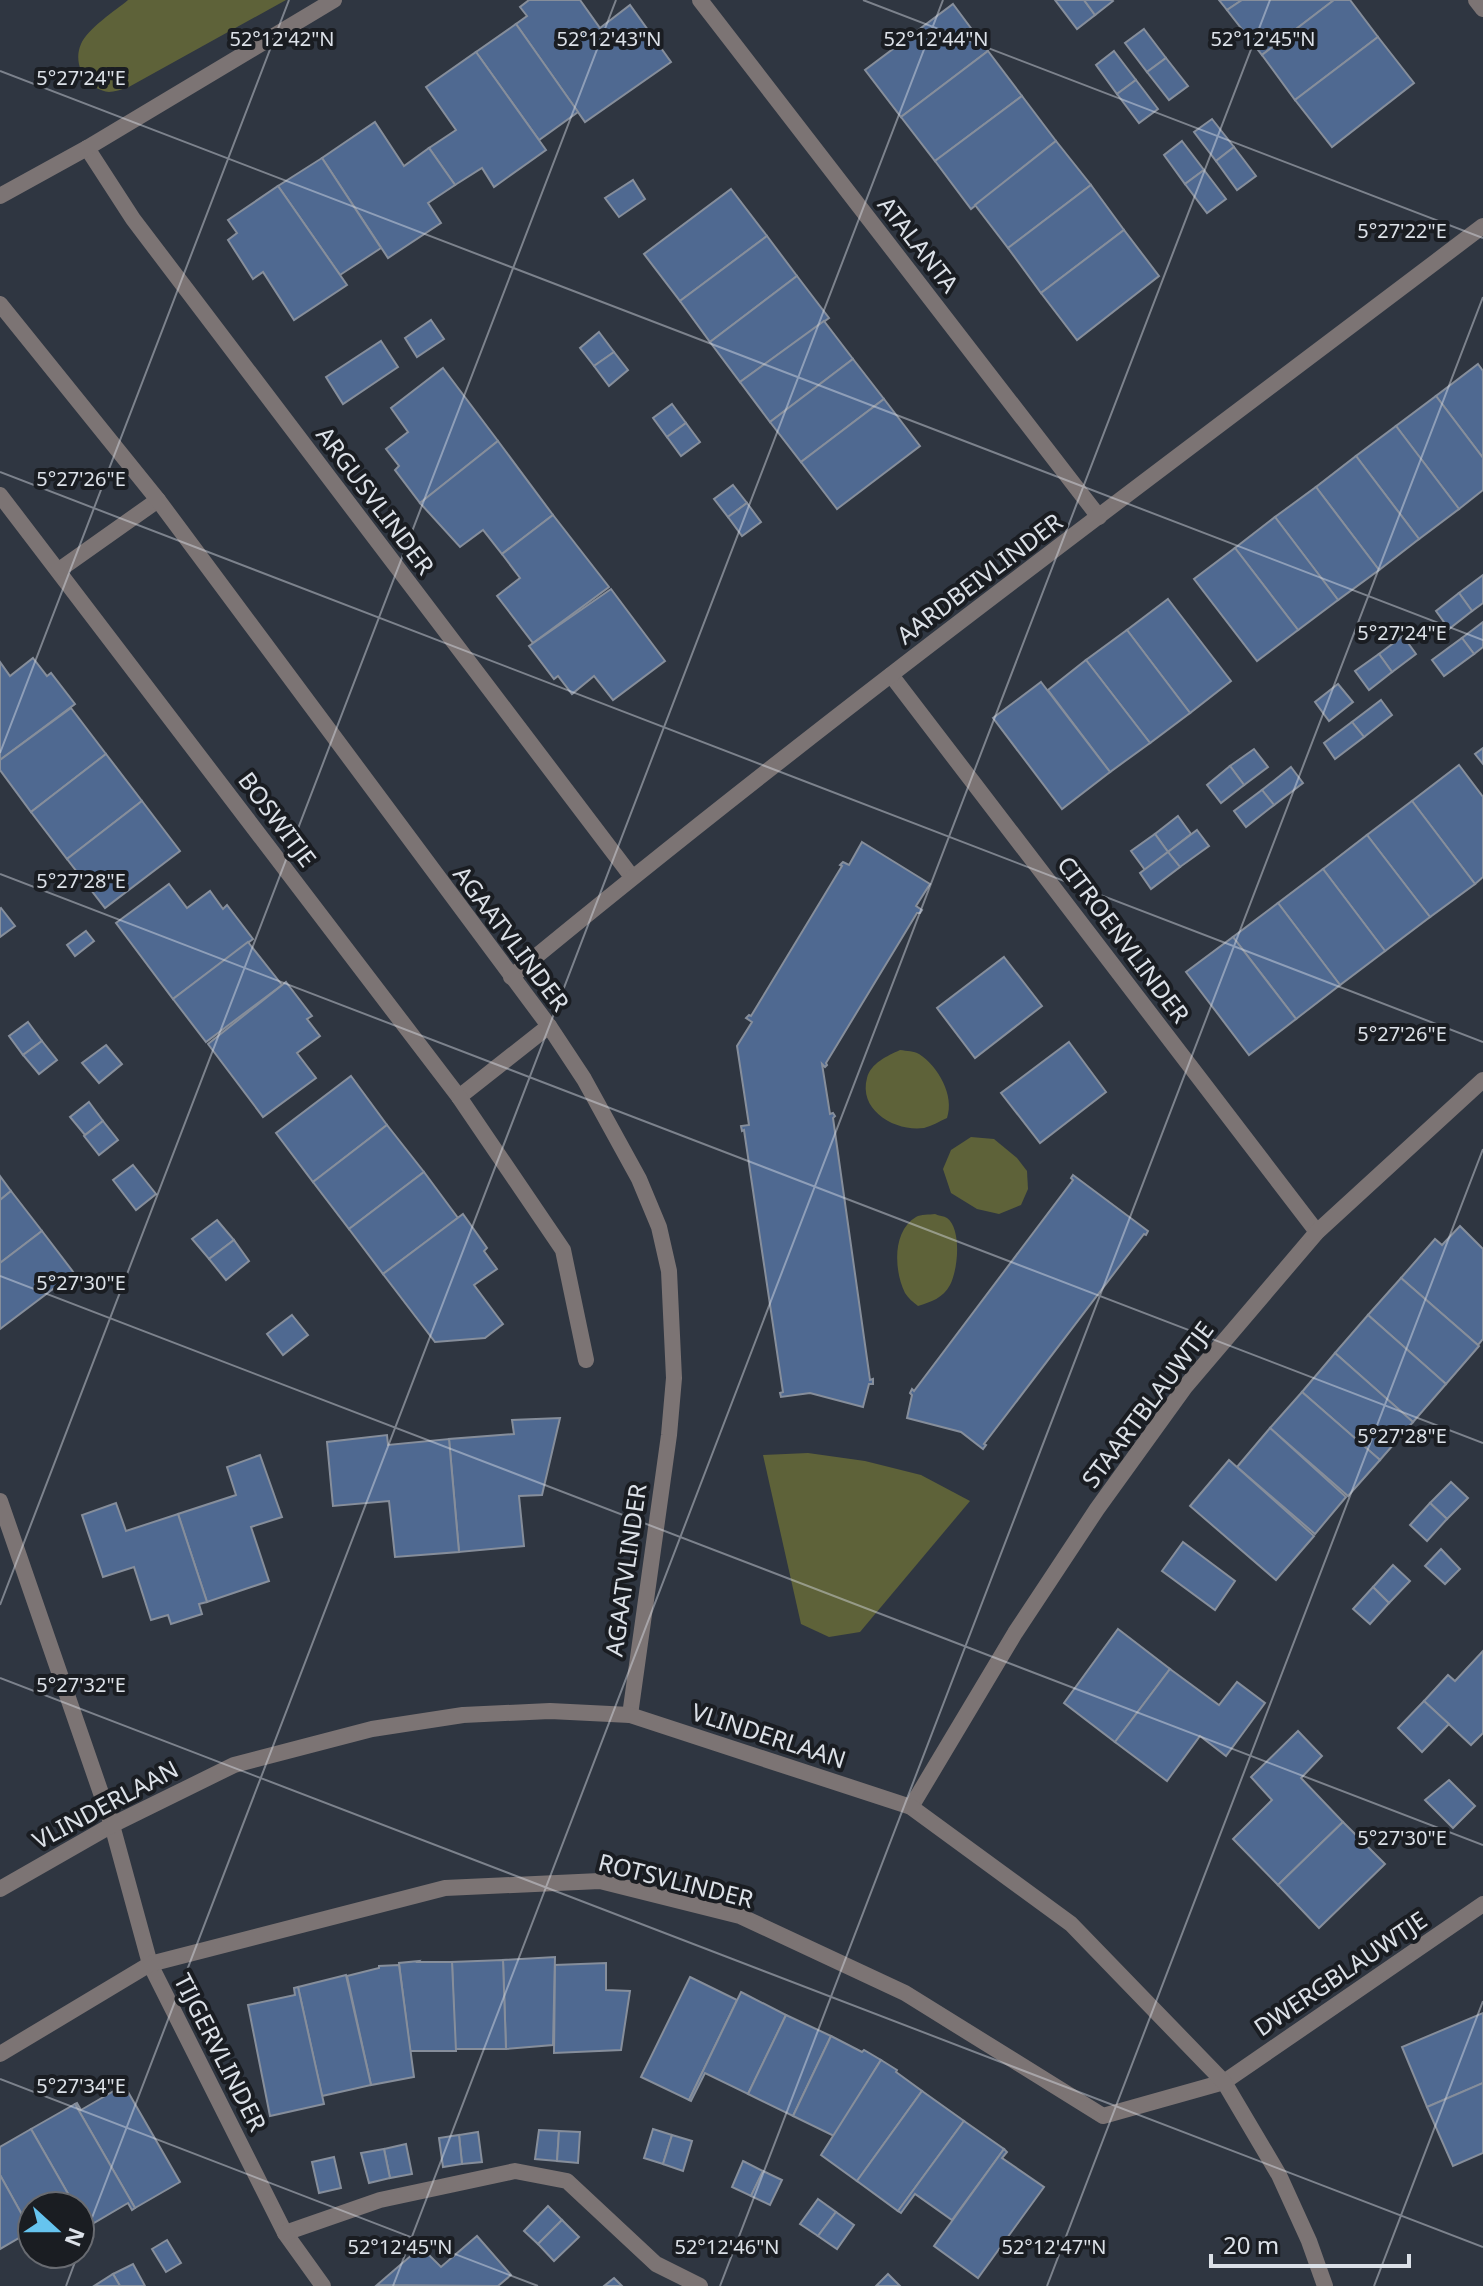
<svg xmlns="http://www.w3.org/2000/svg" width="1483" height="2286" viewBox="0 0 1483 2286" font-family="'Noto Sans',sans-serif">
	<rect width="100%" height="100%" fill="#2f3641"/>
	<g fill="#5e6239">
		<path d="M128,0H286L127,88C122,89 114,92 109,92C86,89 72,64 81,44C88,28 115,11 128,0Z"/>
		<path d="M900,1050C907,1051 914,1051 919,1054C938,1066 955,1096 947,1118C940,1121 932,1126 924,1128C896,1132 858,1111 867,1078C871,1063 887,1056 900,1050Z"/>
		<path d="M971,1137L994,1139L1017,1158L1027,1171L1028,1189L1021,1205L999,1214L977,1209L951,1193L943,1169L951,1150Z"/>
		<path d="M935,1214C939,1216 944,1216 947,1218C962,1229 958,1270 950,1285C943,1298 931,1302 918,1306C913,1302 908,1298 905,1293C894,1271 892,1231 916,1217C921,1214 929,1215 935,1214Z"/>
		<path d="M808,1453L865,1461L921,1475L970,1501L860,1632L829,1637L801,1624L763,1455Z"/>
	</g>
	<g fill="#4f6991" stroke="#868e9b" stroke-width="2">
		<path d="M529,0H580L600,28L630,5L671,62L585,122L516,24L527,16L520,7Z"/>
		<path d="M1055,0H1084L1095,15L1077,29Z"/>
		<path d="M1084,0H1112L1113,1L1095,15Z"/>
		<path d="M1219,0H1242L1227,10Z"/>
		<path d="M1242,0H1334L1262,55L1227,10Z"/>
		<path d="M1334,0H1350L1378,37L1295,100L1262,55Z"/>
		<path d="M953,4L988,51L901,117L865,70Z"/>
		<path d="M516,24L578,112L539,140L476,52Z"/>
		<path d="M1144,29L1166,58L1147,72L1125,43Z"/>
		<path d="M1378,37L1414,83L1332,147L1295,100Z"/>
		<path d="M988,51L1022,96L935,161L901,117Z"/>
		<path d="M1114,51L1136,80L1117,94L1096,65Z"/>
		<path d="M476,52L546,150L494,187L482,168L455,185L429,148L456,130L426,87Z"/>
		<path d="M1166,58L1188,86L1169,100L1147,72Z"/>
		<path d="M1136,80L1158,109L1139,123L1117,94Z"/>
		<path d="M1022,96L1056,141L971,209L935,161Z"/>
		<path d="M1212,119L1234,147L1216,161L1194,132Z"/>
		<path d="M375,122L404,166L429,148L455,185L428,203L441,223L388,258L322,158Z"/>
		<path d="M1056,141L1091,185L1008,248L975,205Z"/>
		<path d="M1182,141L1204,170L1185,184L1164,155Z"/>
		<path d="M1234,147L1256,176L1237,190L1216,161Z"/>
		<path d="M322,158L381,248L340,275L278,186Z"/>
		<path d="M1204,170L1226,199L1207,213L1185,184Z"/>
		<path d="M633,180L645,199L619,217L605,198Z"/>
		<path d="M1091,185L1124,230L1041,293L1008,248Z"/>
		<path d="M278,186L347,285L294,320L263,272L253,279L228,240L237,233L228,220Z"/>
		<path d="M731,189L767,236L680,301L644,254Z"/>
		<path d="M1124,230L1159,276L1077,340L1041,293Z"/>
		<path d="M767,236L797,276L710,342L680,301Z"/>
		<path d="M797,276L829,318L740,382L710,342Z"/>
		<path d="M431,320L444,339L417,357L405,338Z"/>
		<path d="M824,321L853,359L770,422L740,382Z"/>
		<path d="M599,332L614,352L594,366L580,348Z"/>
		<path d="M381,341L398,367L343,404L326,377Z"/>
		<path d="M614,352L628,370L609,386L594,366Z"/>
		<path d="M853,359L884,399L801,462L770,422Z"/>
		<path d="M1478,364L1483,371V458L1436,396Z"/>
		<path d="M443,368L498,441L420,503L395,470L399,466L386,449L408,432L391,408Z"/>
		<path d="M1436,396L1483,458V490L1459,509L1396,426Z"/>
		<path d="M884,399L920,446L837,509L801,462Z"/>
		<path d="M672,404L686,423L667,437L653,418Z"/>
		<path d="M686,423L700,442L681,456L667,437Z"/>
		<path d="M1396,426L1459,509L1419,539L1356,456Z"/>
		<path d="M498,441L553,515L502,554L483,530L460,547L420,503Z"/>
		<path d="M1356,456L1419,539L1379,570L1316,487Z"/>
		<path d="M733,485L747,503L728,517L714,499Z"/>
		<path d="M1316,487L1379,570L1338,600L1275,517Z"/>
		<path d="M747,503L761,522L742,536L728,517Z"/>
		<path d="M553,515L609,587L533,643L497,596L520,578L502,554Z"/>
		<path d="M1275,517L1338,600L1298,630L1235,548Z"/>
		<path d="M1235,548L1298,630L1257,661L1194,579Z"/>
		<path d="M1483,575V603L1472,611L1459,593Z"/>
		<path d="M611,589L665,661L613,700L594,676L572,694L558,676L554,679L529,646Z"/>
		<path d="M1459,593L1472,611L1449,629L1436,611Z"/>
		<path d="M1168,599L1231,681L1190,713L1127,630Z"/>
		<path d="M1483,622V647L1474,654L1462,638Z"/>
		<path d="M1127,630L1190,713L1150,743L1086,660Z"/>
		<path d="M1403,636L1416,654L1392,672L1379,654Z"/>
		<path d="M1462,638L1474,654L1444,676L1432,660Z"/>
		<path d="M1379,654L1392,672L1369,690L1355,671Z"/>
		<path d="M33,658L47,676L51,673L75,704L0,760V662L10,676Z"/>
		<path d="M1086,660L1150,743L1110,772L1048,690Z"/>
		<path d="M1041,682L1110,772L1062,809L993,718Z"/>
		<path d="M1338,684L1353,702L1329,721L1315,702Z"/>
		<path d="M1381,700L1392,715L1364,737L1352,722Z"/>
		<path d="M71,708L106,754L31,812L0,770V760Z"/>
		<path d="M1352,722L1364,737L1335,759L1324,743Z"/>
		<path d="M1483,748V764L1475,754Z"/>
		<path d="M1254,749L1268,767L1244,785L1230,766Z"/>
		<path d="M106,754L142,801L67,859L31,812Z"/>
		<path d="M1459,765L1483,797V877L1475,884L1412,801Z"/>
		<path d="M1230,766L1244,785L1221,803L1207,785Z"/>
		<path d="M1291,767L1303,783L1274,805L1262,790Z"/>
		<path d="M1262,790L1274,805L1246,827L1234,811Z"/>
		<path d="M142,801L180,851L105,908L67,859Z"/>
		<path d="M1412,801L1475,884L1430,917L1367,835Z"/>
		<path d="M1178,816L1191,834L1168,852L1155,834Z"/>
		<path d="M1197,830L1209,846L1180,867L1168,852Z"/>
		<path d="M1155,834L1168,852L1145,870L1131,851Z"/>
		<path d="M1367,835L1430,917L1385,951L1323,869Z"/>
		<path d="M862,842L930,884L916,906L922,910L920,913H917L826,1063L827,1065L825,1067L822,1064L830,1114L833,1113L835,1116L833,1118L870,1380L873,1379V1384H869L863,1407L810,1393L781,1397L780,1393L783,1392L744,1130L742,1131L741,1126L749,1125L737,1046L752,1022L746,1018L749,1015L751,1016L842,866L840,865L843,862L849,865Z"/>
		<path d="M1168,852L1180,867L1151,889L1140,873Z"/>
		<path d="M1323,869L1385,951L1340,985L1278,903Z"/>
		<path d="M169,884L187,908L210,891L223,909L227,905L253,939L173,999L116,923Z"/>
		<path d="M1278,903L1340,985L1296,1019L1233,937Z"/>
		<path d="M1,908L15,926L0,937V909Z"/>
		<path d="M86,931L94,941L75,956L67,945Z"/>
		<path d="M1233,937L1296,1019L1249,1055L1186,972Z"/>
		<path d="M248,942L282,985L206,1042L173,999Z"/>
		<path d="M1004,957L1042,1006L975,1058L937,1008Z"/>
		<path d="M286,982L312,1016L307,1019L320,1036L297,1053L316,1078L263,1117L208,1044Z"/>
		<path d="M28,1022L42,1041L23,1055L9,1036Z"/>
		<path d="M42,1041L57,1060L39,1074L23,1055Z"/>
		<path d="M1069,1042L1106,1092L1040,1143L1001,1093Z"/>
		<path d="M106,1045L122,1064L99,1083L82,1063Z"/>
		<path d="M351,1076L387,1125L313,1182L276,1133Z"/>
		<path d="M89,1102L103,1121L85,1135L70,1117Z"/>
		<path d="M103,1121L118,1140L99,1155L84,1136Z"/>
		<path d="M387,1125L424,1172L349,1229L313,1182Z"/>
		<path d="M133,1165L156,1194L136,1210L113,1180Z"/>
		<path d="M424,1172L458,1218L383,1274L349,1229Z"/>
		<path d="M1073,1175L1148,1231L1146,1235L1144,1234L984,1444L986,1445L983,1449L961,1432L907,1418L912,1395L910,1393L912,1389L914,1391L1073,1180L1071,1178Z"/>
		<path d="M0,1176L11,1191L0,1200Z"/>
		<path d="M11,1191L42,1231L0,1263V1200Z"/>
		<path d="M463,1214L487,1248L484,1251L497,1269L474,1285L503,1324L485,1338L435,1342L383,1274Z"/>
		<path d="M217,1220L234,1240L209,1259L192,1239Z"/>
		<path d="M1460,1226L1483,1249V1339L1478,1345L1401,1278L1435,1239L1442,1245Z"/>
		<path d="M42,1231L74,1273L0,1329V1263Z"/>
		<path d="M234,1240L249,1261L226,1280L209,1259Z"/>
		<path d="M1401,1278L1479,1346L1446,1384L1368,1315Z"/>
		<path d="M292,1315L308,1335L283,1355L267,1334Z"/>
		<path d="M1368,1315L1446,1384L1413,1422L1335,1353Z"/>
		<path d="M1335,1353L1413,1422L1380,1460L1302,1392Z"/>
		<path d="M1302,1392L1380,1460L1348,1496L1270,1428Z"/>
		<path d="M560,1418L542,1495L519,1496L524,1546L459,1552L449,1439L514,1434L512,1420Z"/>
		<path d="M1270,1428L1346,1497L1315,1534L1237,1467Z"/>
		<path d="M387,1435L388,1445L449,1439L459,1552L395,1557L389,1501L333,1506L327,1442Z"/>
		<path d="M260,1455L282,1517L251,1527L269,1581L207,1602L178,1514L236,1495L227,1467Z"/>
		<path d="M1229,1460L1314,1536L1276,1580L1190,1506Z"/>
		<path d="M1451,1482L1468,1498L1447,1519L1430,1503Z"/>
		<path d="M116,1503L126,1531L178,1514L207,1602L199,1604L202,1614L171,1624L168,1615L151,1620L134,1567L103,1577L82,1515Z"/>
		<path d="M1430,1503L1447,1519L1427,1541L1410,1525Z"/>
		<path d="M1183,1542L1235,1581L1215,1610L1162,1571Z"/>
		<path d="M1441,1549L1460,1569L1445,1584L1425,1566Z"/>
		<path d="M1393,1565L1410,1581L1389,1603L1373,1587Z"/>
		<path d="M1373,1587L1389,1603L1370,1624L1353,1609Z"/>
		<path d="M1118,1629L1170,1669L1115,1742L1064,1703Z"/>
		<path d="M1483,1651V1733L1471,1745L1424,1701L1448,1675L1455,1681Z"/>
		<path d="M1170,1669L1219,1705L1237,1682L1265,1703L1226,1756L1200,1736L1167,1781L1115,1742Z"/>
		<path d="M1424,1701L1449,1724L1422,1752L1398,1728Z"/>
		<path d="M1298,1731L1322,1756L1301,1778L1343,1822L1278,1885L1233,1839L1272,1800L1251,1777Z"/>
		<path d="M1449,1780L1475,1806L1453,1828L1425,1800Z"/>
		<path d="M1343,1822L1385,1864L1319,1928L1278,1885Z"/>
		<path d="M555,1957L553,2045L506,2049L503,1960Z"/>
		<path d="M503,1960L506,2049H455L452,1962Z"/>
		<path d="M419,1961L418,1962H452L456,2051H410L399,1963Z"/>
		<path d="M606,1963V1990L630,1991L621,2050L554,2053L555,1965Z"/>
		<path d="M399,1965L414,2077L371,2085L347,1976L379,1968V1966Z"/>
		<path d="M346,1975L371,2085L322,2096L298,1987Z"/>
		<path d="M690,1977L737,2000L689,2100L641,2077Z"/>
		<path d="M298,1987L324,2104L270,2116L248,2005L295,1995L294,1988Z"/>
		<path d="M741,1992L786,2015L748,2094L705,2073L691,2101L689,2100Z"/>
		<path d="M1483,2013V2083L1427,2107L1402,2047Z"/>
		<path d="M786,2015L831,2036L793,2116L748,2094Z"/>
		<path d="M831,2036L862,2052L864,2050L881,2060L834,2136L793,2116Z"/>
		<path d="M881,2060L897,2070L896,2072L922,2091L857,2181L821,2155Z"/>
		<path d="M1483,2083V2153L1453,2166L1427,2107Z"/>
		<path d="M124,2085L180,2182L135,2208L75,2104L77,2103L81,2110Z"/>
		<path d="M922,2091L964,2121L898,2211L857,2181Z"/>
		<path d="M75,2104L135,2208L132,2210L128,2203L87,2227L80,2214V2206H75L31,2129Z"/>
		<path d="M964,2121L1004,2149L952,2220L915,2194L901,2213L898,2211Z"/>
		<path d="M31,2129L75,2206H32L31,2231L0,2175V2147Z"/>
		<path d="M653,2129L672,2135L663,2164L644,2158Z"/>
		<path d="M539,2130L559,2131L557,2161L535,2159Z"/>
		<path d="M559,2131L580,2132L578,2163L557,2161Z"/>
		<path d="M478,2132L482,2162L462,2164L459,2135Z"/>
		<path d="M459,2135L462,2164L443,2167L439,2138Z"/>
		<path d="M672,2135L692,2141L683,2171L663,2164Z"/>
		<path d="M406,2144L412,2174L390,2178L384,2149Z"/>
		<path d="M384,2149L390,2178L369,2183L361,2153Z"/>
		<path d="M1004,2149L1007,2152L1002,2158L1044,2187L978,2278L934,2246Z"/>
		<path d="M334,2157L341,2188L319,2193L312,2162Z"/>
		<path d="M743,2161L763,2171L751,2196L732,2187Z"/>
		<path d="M763,2171L782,2180L770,2205L751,2196Z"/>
		<path d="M0,2175L31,2231L0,2249Z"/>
		<path d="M818,2199L836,2212L818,2236L800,2224Z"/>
		<path d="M548,2206L562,2220L538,2244L524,2231Z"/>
		<path d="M836,2212L854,2225L837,2249L818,2236Z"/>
		<path d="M562,2220L579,2237L554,2261L538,2244Z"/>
		<path d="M477,2236L511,2275L498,2286L377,2285L421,2247L441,2267Z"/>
		<path d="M167,2240L181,2263L166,2272L152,2249Z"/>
		<path d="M133,2264L145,2286H120L113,2274Z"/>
		<path d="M113,2274L120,2286H94Z"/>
		<path d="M888,2274L900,2286H876Z"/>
		<path d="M614,2278L622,2286H604Z"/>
	</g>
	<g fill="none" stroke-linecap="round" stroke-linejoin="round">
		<g stroke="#7c7474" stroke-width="16">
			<path d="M700,0L1099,517"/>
			<path d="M1476,0L1483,9"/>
			<path d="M87,148L133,219L632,877"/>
			<path d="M0,196L87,148L334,0"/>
			<path d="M0,495L459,1097L549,1026"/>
			<path d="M59,570L158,500"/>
			<path d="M891,675L1317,1232"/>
			<path d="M511,977C827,716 1157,473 1483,226"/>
			<path d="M459,1097L563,1250L586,1360"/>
			<path d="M0,1501L112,1825L150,1964L285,2233L323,2286"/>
			<path d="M911,1807L1015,1633L1097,1509L1185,1387L1317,1232L1483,1080"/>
			<path d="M0,2054L150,1964L445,1888L600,1881L740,1916L905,1993L1103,2116L1224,2082L1483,1904"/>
			<path d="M285,2233L380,2200L515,2171L567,2181L656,2264L700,2286"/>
		</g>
		<g stroke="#7c7474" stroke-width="16">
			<path d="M0,304L158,500L549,1026L584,1079L639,1179L659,1227L669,1271L674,1378L669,1435L630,1715"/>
			<path d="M0,1889L112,1825L234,1765L372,1729L463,1715L550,1711L630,1715L911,1807L1071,1924L1224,2082L1279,2175L1309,2241L1325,2286"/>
		</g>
	</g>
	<path fill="none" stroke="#dce1e8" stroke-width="2" stroke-opacity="0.45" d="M863,0L1483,238M0,71L1483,640M0,472L1483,1042M0,753L289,0M0,874L1483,1443M0,1276L1483,1845M0,1605L616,0M0,1678L1483,2247M0,2079L538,2286M80,2249L943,0M66,2286L78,2254M393,2286L1270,0M720,2286L1483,297M1047,2286L1483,1149M1374,2286L1483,2001"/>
	<g text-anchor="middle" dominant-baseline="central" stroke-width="8" stroke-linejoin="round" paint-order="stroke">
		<g font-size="24" fill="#dce1e8" stroke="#1a1d22">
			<text transform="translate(919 244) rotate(52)">ATALANTA</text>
			<text transform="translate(376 500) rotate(53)">ARGUSVLINDER</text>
			<text transform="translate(979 578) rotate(-37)">AARDBEIVLINDER</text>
			<text transform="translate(278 819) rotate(53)">BOSWITJE</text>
			<text transform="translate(512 938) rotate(53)">AGAATVLINDER</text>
			<text transform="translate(1124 939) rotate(53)">CITROENVLINDER</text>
			<text transform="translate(1147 1404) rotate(-53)">STAARTBLAUWTJE</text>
			<text transform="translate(625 1570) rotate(-82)">AGAATVLINDER</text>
			<text transform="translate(769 1735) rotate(18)">VLINDERLAAN</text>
			<text transform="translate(105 1804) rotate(-28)">VLINDERLAAN</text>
			<text transform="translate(676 1880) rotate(14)">ROTSVLINDER</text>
			<text transform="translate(1340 1973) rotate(-34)">DWERGBLAUWTJE</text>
			<text transform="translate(221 2052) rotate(63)">TIJGERVLINDER</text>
		</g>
	</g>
	<g font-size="20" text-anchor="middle" fill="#dce1e8" stroke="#1a1d22" stroke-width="8" stroke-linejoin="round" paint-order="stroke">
		<text x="936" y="46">52°12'44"N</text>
		<text x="1263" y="46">52°12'45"N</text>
		<text x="282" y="46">52°12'42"N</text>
		<text x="609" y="46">52°12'43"N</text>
		<text x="81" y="85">5°27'24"E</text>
		<text x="1402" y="238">5°27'22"E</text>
		<text x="81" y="486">5°27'26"E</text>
		<text x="1402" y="640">5°27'24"E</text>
		<text x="81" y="888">5°27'28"E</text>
		<text x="1402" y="1041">5°27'26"E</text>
		<text x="81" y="1290">5°27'30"E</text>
		<text x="1402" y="1443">5°27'28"E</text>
		<text x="81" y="1692">5°27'32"E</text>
		<text x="1402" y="1845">5°27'30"E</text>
		<text x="81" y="2093">5°27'34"E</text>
		<text x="400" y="2254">52°12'45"N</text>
		<text x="727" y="2254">52°12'46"N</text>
		<text x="1054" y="2254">52°12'47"N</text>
	</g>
	<g transform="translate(56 2230) rotate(111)"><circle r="38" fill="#1a1d22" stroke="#686b71" stroke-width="2"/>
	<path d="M0-6L14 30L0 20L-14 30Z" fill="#66c4ef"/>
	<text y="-12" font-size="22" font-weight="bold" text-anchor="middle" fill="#dce1e8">N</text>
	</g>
	<path d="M1211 2254v12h198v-12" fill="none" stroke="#dce1e8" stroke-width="4"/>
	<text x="1223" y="2254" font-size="24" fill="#dce1e8" stroke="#1a1d22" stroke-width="6" paint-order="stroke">20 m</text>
</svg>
